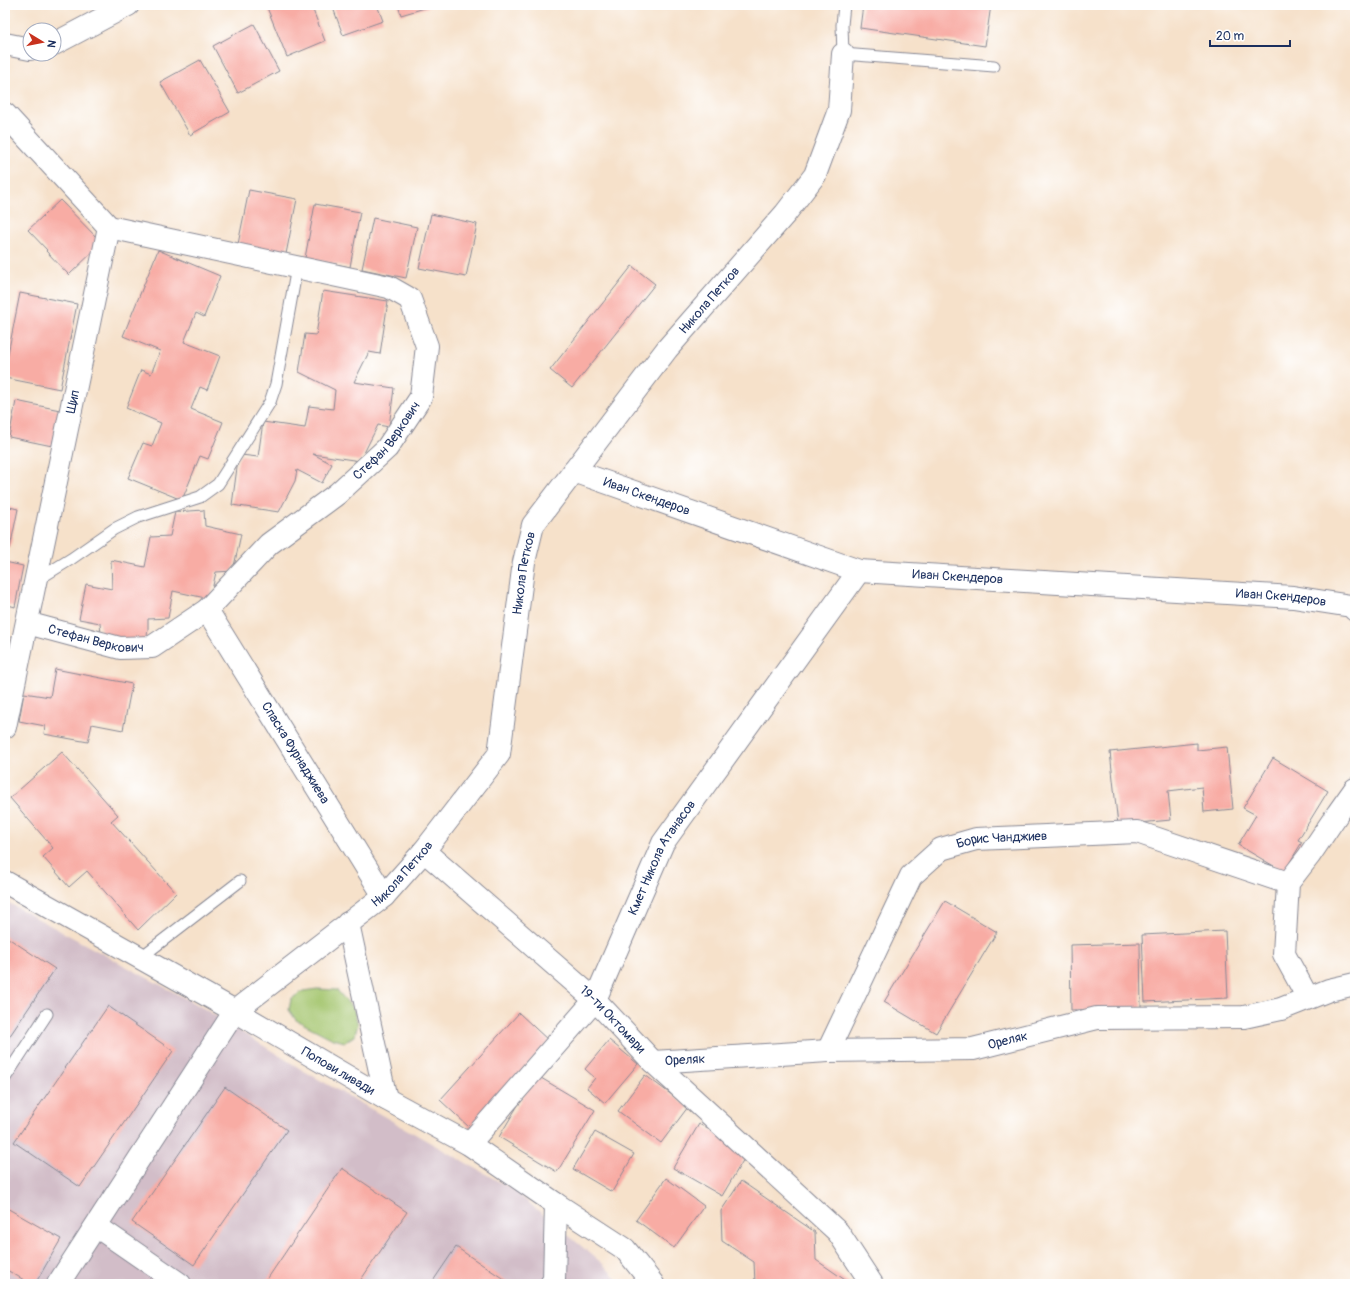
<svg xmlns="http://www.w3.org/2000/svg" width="1360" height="1289" viewBox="0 0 1360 1289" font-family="Pangolin,sans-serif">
	<rect width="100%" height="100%" fill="#fff"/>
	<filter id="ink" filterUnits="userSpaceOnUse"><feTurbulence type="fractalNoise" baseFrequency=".025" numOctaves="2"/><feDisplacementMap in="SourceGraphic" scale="8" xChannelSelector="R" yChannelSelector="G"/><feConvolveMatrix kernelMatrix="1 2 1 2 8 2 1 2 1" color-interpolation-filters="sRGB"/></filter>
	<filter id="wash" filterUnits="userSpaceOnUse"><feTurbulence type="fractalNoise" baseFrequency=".012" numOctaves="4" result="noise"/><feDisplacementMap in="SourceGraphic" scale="16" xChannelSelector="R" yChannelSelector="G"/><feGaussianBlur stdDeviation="0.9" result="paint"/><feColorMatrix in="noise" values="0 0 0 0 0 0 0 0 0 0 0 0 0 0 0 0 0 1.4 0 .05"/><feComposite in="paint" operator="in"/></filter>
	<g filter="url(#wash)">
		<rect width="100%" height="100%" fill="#f6e1ca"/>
		<path fill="#d2bdc8" d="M5,901L203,1008L304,1071L512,1189L603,1264L621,1284H5Z"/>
		<path fill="#a5c66f" stroke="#607a66" d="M317,989L337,990L354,1010L358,1025L354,1036L345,1042L333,1039L296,1020L289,1010L291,999L303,991Z"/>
		<g id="blocks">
			<g fill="#f8aca4">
				<path d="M266,5H311L325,41L287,57Z"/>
				<path d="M332,5H377L383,21L343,35Z"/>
				<path d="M398,5H435L401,15Z"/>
				<path d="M863,5H991L985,46L860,28Z"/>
				<path d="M254,24L279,71L238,93L213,46Z"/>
				<path d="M200,60L230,112L190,135L160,82Z"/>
				<path d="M249,190L297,199L286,254L238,244Z"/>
				<path d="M60,200L102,243L69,275L46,251L47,250L28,230Z"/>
				<path d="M315,204L360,212L350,267L305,258Z"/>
				<path d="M431,214L477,224L466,277L419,268Z"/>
				<path d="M373,218L417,227L406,278L362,269Z"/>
				<path d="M158,250L220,276L204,317L196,313L184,342L220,356L207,390L200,387L191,409L223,422L208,459L200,456L182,500L128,478L143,443L152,446L161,423L126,408L141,370L151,374L160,351L123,336Z"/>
				<path d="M632,266L655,284L572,388L550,370Z"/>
				<path d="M323,291L388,301L380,354L369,352L354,382L394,388L389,427L378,425L360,461L313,454L332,464L322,483L297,470L295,481L279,512L232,505L238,460L241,455L258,457L263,422L305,428L309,406L333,409L335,390L299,372L305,334L316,335Z"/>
				<path d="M20,293L77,304L60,389L5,378V369Z"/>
				<path d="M16,401L60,410L52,446L9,437Z"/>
				<path d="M5,506L18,509L10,548L5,547Z"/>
				<path d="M204,510L205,526L241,534L233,571L216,572L210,599L173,591L168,618L148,619V630L145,645L101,635L100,623L79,619L86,584L112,589L111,560L145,567L151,537L170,536L175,512Z"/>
				<path d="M5,562L23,566L15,607L5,604Z"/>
				<path d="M55,669L132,684L123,730L92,724L88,742L44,734L45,726L19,721L24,693L50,697Z"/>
				<path d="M1197,743V750L1227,747L1233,809L1204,812L1202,787L1168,791L1171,820L1118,825L1110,752Z"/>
				<path d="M62,752L118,815L111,821L176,893L138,930L87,871L69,887L43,857L53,848L10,798Z"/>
				<path d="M1273,758L1328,791L1298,840L1302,842L1284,872L1238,845L1256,815L1243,808Z"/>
				<path d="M945,901L997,932L936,1033L884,1002Z"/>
				<path d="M1225,931L1228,998L1145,1002L1142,935Z"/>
				<path d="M5,936L55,969L5,1043Z"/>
				<path d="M1140,943L1141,1008L1071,1010L1070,945Z"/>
				<path d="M108,1006L173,1051L80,1187L14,1142Z"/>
				<path d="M519,1013L549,1041L470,1128L440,1100Z"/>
				<path d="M609,1040L638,1064L605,1103L587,1088L595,1078L585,1069Z"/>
				<path d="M536,1075L595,1110L557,1172L499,1137Z"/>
				<path d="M645,1075L688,1107L661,1143L618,1111Z"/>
				<path d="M225,1087L287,1130L194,1265L132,1222Z"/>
				<path d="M699,1124L748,1152L722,1196L673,1168Z"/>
				<path d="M595,1132L634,1154L612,1192L573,1169Z"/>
				<path d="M342,1168L407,1212L358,1284H264Z"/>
				<path d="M666,1178L704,1206L674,1248L636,1220Z"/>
				<path d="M741,1181L815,1232L816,1260L851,1284H757L755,1283L754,1262L722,1241L721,1211Z"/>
				<path d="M5,1207L61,1239L35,1284H31L5,1269Z"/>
				<path d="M456,1247L511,1284H431Z"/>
			</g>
		</g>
	</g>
	<g filter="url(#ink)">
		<use href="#blocks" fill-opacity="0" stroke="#888894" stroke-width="1"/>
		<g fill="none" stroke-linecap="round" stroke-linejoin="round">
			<g stroke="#888894" stroke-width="13">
				<g id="service">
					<path d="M844,5L842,25L843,54L994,66"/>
					<path d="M37,580L71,559L114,529L138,517L200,497L218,484L270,402L276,384L297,267"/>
					<path d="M140,958L240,881"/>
					<path d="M5,1078L47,1014"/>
				</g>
			</g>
			<g stroke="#888894" stroke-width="24">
				<g id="minor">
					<path d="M5,44L30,49"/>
					<path d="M54,44L128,5"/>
					<path d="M5,114L109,227L5,727"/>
					<path id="s1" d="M574,471L859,571L1293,597L1351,606L1355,610"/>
					<path id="s2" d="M207,610L384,896"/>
					<path id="s3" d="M27,623L120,648L152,647L207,610L269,544L337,494L387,448L421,397L427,346L410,299L389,287L109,227"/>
					<path id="s4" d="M424,851L595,1000L653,1062L838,1232L872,1284"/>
					<path d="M348,923L386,1099"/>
					<path d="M1308,998L1284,954L1288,883L1309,856L1338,813L1355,789"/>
					<path id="s5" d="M828,1051L911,876L941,849L976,839L1137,832L1288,883"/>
					<path id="s6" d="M653,1062L828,1051L973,1049L1097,1018L1244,1017L1281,1009L1329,990L1355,984"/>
					<path id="s7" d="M469,1144L595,1000L663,843L859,571"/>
					<path d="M96,1226L180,1284"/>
					<path id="s8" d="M58,1284L235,1011L384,896L424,851L499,754L524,562L533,525L667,349L785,214L815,175L839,110L843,54"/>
					<path d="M551,1284L554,1280L556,1204"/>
				</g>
			</g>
			<g stroke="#888894" stroke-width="24">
				<g id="tertiary">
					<path id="s9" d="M5,882L235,1011L386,1099L469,1144L556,1204L625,1249L653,1284"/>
				</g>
			</g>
			<use href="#service" stroke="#fff" stroke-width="11"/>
			<use href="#minor" stroke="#fff" stroke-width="22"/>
			<use href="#tertiary" stroke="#fff" stroke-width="22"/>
		</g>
	</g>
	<g text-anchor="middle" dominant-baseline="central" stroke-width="3" stroke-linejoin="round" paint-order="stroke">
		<g font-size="13" fill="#1b2f5e" stroke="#fff">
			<text stroke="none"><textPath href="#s8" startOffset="1214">Никола Петков</textPath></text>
			<text transform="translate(73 402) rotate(-78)">Щип</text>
			<text stroke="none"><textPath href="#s3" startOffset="443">Стефан Веркович</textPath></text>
			<text stroke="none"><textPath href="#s1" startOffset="77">Иван Скендеров</textPath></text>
			<text stroke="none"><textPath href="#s8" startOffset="879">Никола Петков</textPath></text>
			<text stroke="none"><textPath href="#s1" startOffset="401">Иван Скендеров</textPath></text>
			<text stroke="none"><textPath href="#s1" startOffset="725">Иван Скендеров</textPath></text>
			<text stroke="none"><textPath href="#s3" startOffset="71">Стефан Веркович</textPath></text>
			<text stroke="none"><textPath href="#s2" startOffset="168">Спаска Фурнаджиева</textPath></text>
			<text stroke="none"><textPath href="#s5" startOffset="296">Борис Чанджиев</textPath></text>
			<text stroke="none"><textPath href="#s7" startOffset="349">Кмет Никола Атанасов</textPath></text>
			<text stroke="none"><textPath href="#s8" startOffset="542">Никола Петков</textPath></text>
			<text stroke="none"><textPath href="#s4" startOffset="253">19-ти Октомври</textPath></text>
			<text stroke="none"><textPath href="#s6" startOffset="356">Ореляк</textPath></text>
			<text stroke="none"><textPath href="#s6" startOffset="32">Ореляк</textPath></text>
			<text stroke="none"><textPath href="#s9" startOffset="383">Попови ливади</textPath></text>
		</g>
	</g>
	<rect width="1360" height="1289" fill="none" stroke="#fff" stroke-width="20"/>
	<g transform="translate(42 42) rotate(100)"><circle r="19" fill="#ffffff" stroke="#a4acbf"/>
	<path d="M0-3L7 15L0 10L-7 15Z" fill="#c8321e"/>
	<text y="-6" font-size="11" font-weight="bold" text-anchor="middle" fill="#1b2f5e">N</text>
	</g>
	<path d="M1210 40v6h80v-6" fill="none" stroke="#1b2f5e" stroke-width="2"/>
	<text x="1216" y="40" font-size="12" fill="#1b2f5e" stroke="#ffffff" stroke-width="3" paint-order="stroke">20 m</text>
</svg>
